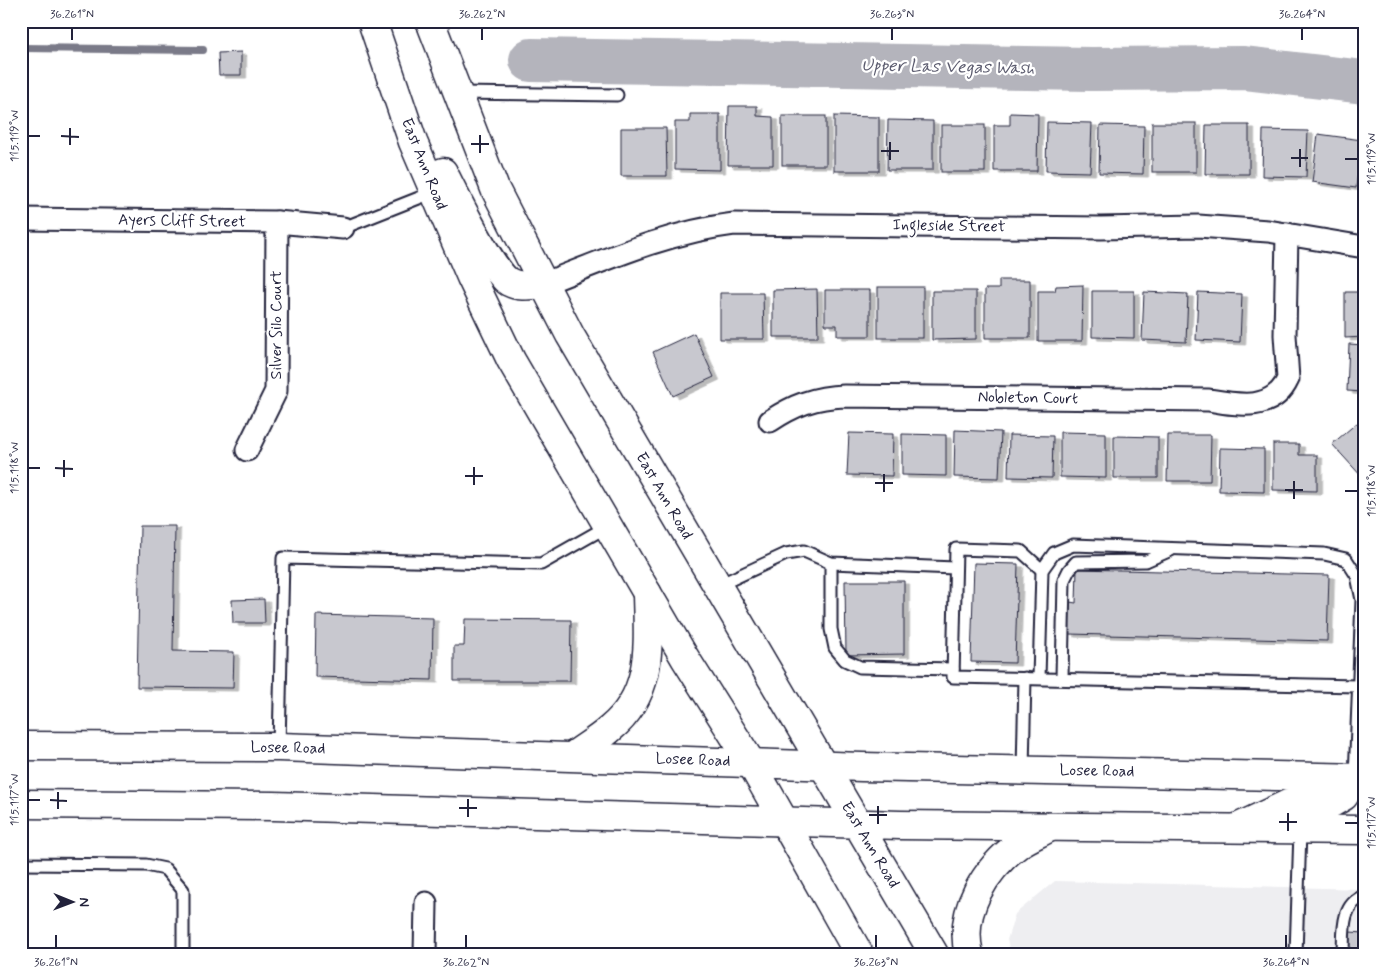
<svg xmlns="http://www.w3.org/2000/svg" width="1385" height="975" viewBox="0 0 1385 975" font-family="Mynerve,sans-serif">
	<defs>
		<filter id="shadow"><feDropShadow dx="5.5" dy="3" stdDeviation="0" flood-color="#0004"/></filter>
	</defs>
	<rect width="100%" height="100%" fill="#fff"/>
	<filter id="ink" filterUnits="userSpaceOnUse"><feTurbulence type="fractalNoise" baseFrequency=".02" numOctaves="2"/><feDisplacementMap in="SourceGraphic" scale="10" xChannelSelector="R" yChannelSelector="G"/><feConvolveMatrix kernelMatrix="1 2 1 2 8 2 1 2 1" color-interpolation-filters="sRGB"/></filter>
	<g filter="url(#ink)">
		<path fill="#eeeef1" d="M1055,881L1364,889V954H1011L1007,940L1015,914Z"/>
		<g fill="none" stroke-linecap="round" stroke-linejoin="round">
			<path stroke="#7a7a88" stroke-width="8" d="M21,48L203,50"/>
			<path stroke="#b4b4bc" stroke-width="44" d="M531,60L1091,69L1244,68L1364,82"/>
		</g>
		<g fill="#c8c8cf" stroke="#22223b" filter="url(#shadow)">
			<path d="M241,52V75H219L218,53Z"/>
			<path d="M729,106H757V116L773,117V165H728Z"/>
			<path d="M1010,113L1038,114L1037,171H994V125H1010Z"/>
			<path d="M690,114H720V170L675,169V122H690Z"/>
			<rect x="782" y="116" width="44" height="49"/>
			<path d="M834,116L879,117V171H834Z"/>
			<path d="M888,120L933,121V170H887Z"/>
			<path d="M1047,122L1092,123L1090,172L1046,171Z"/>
			<rect x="1152" y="123" width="44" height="49"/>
			<rect x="941" y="125" width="44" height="47"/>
			<path d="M1100,125L1144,126L1143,174L1099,173Z"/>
			<path d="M1206,125H1249V174H1205Z"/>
			<path d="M621,128H666L667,176H621Z"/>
			<path d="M1263,130L1308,131L1306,177L1262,176Z"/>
			<path d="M1318,134L1362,140L1356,188L1312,182Z"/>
			<path d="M999,280H1030V338H985V289H999Z"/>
			<path d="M1083,285L1082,341H1038V291H1055L1056,286Z"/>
			<rect x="878" y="287" width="45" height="51"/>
			<path d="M817,289L818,337H773V290Z"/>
			<path d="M825,290H870V336H837V325H825Z"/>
			<path d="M932,291H976V339L932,340Z"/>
			<path d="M1092,291H1134V338L1092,337Z"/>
			<path d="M1144,292L1188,294L1186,342L1142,340Z"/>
			<path d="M1198,292L1242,294L1240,342L1196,340Z"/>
			<path d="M1345,292H1364V337L1345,338Z"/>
			<path d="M720,293H763L764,339H720Z"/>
			<path d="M694,333L714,377L673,396L653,352Z"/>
			<path d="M1349,344L1364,345V392L1347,391Z"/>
			<path d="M1364,417V477L1363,478L1332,444Z"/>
			<path d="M955,430L1001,432L999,478L954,477Z"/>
			<path d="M1060,432L1106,433V478L1060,477Z"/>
			<path d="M849,433L893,434L892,476L847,475Z"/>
			<path d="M902,434L946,435V476L902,475Z"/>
			<path d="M1009,435L1053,436L1052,478L1008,477Z"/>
			<path d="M1168,435H1211L1210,481H1167Z"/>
			<path d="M1114,436L1158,437V478H1114Z"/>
			<path d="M1273,444H1299V455H1317V491L1273,490Z"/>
			<path d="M1220,448L1264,449V492L1219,491Z"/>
			<path d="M140,526H175L173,651L234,652L233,688L137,687Z"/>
			<path d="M974,563L1018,564L1015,663L971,662Z"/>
			<path d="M1077,569L1329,575L1327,641L1069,634L1070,602L1076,603Z"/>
			<path d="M845,581H904V654L846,655Z"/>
			<path d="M264,599L265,623H233L232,600Z"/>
			<path d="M316,615L433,618L432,680L315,677Z"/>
			<path d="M465,619L571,620L570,681H454V646H464Z"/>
			<path d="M1350,932L1364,933V954H1349Z"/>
		</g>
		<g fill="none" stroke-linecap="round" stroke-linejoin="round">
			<g stroke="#22223b" stroke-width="15">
				<g id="lane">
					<path d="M459,93L617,95"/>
					<path d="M343,228L434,192"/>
					<path d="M831,563V629L835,648L845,660L860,667L953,669"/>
					<path d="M1042,570L1021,551L956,549L953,677L1358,686"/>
					<path d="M717,586L786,554L804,551L831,563L955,568"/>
					<path d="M1039,678L1042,570L1054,553L1073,545L1324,554L1346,559L1357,576L1362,600L1355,778"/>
					<path d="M1062,678L1064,580L1069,570L1076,562L1146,561L1171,550"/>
					<path d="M279,747L283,558L541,564L608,526"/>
					<path d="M1023,770L1025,678"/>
					<path d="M21,864L146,865L165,869L183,890V954"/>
					<path d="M1296,954L1300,831"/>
					<path d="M1343,954C1344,933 1340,905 1364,896"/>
				</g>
			</g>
			<g stroke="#22223b" stroke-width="25">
				<g id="street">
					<path d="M21,219L277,222L343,228"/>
					<path d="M543,284C605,260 668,232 734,224L1101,228L1198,226L1268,231L1364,247"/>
					<path d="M770,421C794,405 815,397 844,396L1209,400C1238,405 1273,412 1288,379L1285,335L1287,234"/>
					<path d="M247,450L276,391L277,222"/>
					<path d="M425,954L426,903"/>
				</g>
			</g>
			<g stroke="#22223b" stroke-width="31">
				<g id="secondary">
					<path d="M372,21L413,142L471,277L511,360L685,658L750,761L859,954"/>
					<path d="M430,21L495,189L570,335L934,954"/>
					<path d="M443,172C453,192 493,273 509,282C520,288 531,285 543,284"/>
					<path d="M21,746L279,747L862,767L1364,778"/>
					<path d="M573,756C585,747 599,739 610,729C654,693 648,644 647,593"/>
					<path d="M21,804L274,806L900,825L1364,830"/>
					<path d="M1239,827L1288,804L1332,803L1344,796L1355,778"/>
					<path d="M969,954C958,911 986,868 1019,844C1029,837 1040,833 1050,827"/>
				</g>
			</g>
			<use href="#lane" stroke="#fff" stroke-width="11"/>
			<use href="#street" stroke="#fff" stroke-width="21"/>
			<use href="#secondary" stroke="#fff" stroke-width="28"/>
		</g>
	</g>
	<path fill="none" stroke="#22223b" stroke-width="2" d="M72,40V28M482,40V28M892,40V28M1302,40V28M28,136H40M61,136L79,137M471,144H489M70,145V128M881,151H899M480,153V135M1291,158H1308M1345,159H1358M890,160V142M1300,167V149M28,468H40M55,468L73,469M465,476H483M64,477V460M875,483H893M474,485V467M1285,490H1303M1345,491H1358M884,492V474M1294,499V481M28,800H40M50,800L67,801M459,808H477M58,809V792M869,815H887M468,817V799M1279,822H1297M1345,823H1358M878,824V806M1288,831V813M56,948V935M466,948V935M876,948V935M1286,948V935"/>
	<g text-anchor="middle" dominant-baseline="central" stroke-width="4.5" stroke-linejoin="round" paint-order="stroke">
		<g font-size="16" fill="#22223b" stroke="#fff">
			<text transform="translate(424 164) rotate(68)">East Ann Road</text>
			<text transform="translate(182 221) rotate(1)">Ayers Cliff Street</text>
			<text transform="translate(949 226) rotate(1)">Ingleside Street</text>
			<text transform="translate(276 325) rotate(-90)">Silver Silo Court</text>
			<text transform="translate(1028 398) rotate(1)">Nobleton Court</text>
			<text transform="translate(664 496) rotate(60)">East Ann Road</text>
			<text transform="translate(288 748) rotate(1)">Losee Road</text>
			<text transform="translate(693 760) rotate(2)">Losee Road</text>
			<text transform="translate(1097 771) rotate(1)">Losee Road</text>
			<text transform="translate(870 845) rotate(59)">East Ann Road</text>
		</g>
		<g font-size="18" font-style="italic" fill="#5c5c6f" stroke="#fff">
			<text transform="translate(948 67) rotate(1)">Upper Las Vegas Wash</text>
		</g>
	</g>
	<rect width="1385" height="975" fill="none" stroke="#fff" stroke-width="55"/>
	<g transform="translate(72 902) rotate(91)" stroke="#ffffff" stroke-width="4" paint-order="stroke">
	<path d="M0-4L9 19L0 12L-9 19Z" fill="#22223b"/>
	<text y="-8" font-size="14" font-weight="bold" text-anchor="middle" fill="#22223b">N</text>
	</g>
	<rect x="28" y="28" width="1330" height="920" fill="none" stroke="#22223b" stroke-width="2"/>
	<g font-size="12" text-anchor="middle" fill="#22223b">
		<text x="72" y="18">36.261°N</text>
		<text x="482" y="18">36.262°N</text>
		<text x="892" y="18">36.263°N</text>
		<text x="1302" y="18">36.264°N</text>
		<text transform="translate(14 136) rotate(-90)" y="4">115.119°W</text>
		<text transform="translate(1371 159) rotate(-90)" y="4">115.119°W</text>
		<text transform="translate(14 468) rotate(-90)" y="4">115.118°W</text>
		<text transform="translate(1371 491) rotate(-90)" y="4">115.118°W</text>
		<text transform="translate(14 800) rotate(-90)" y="4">115.117°W</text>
		<text transform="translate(1371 823) rotate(-90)" y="4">115.117°W</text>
		<text x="56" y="966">36.261°N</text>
		<text x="466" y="966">36.262°N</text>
		<text x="876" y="966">36.263°N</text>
		<text x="1286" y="966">36.264°N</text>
	</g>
</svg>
